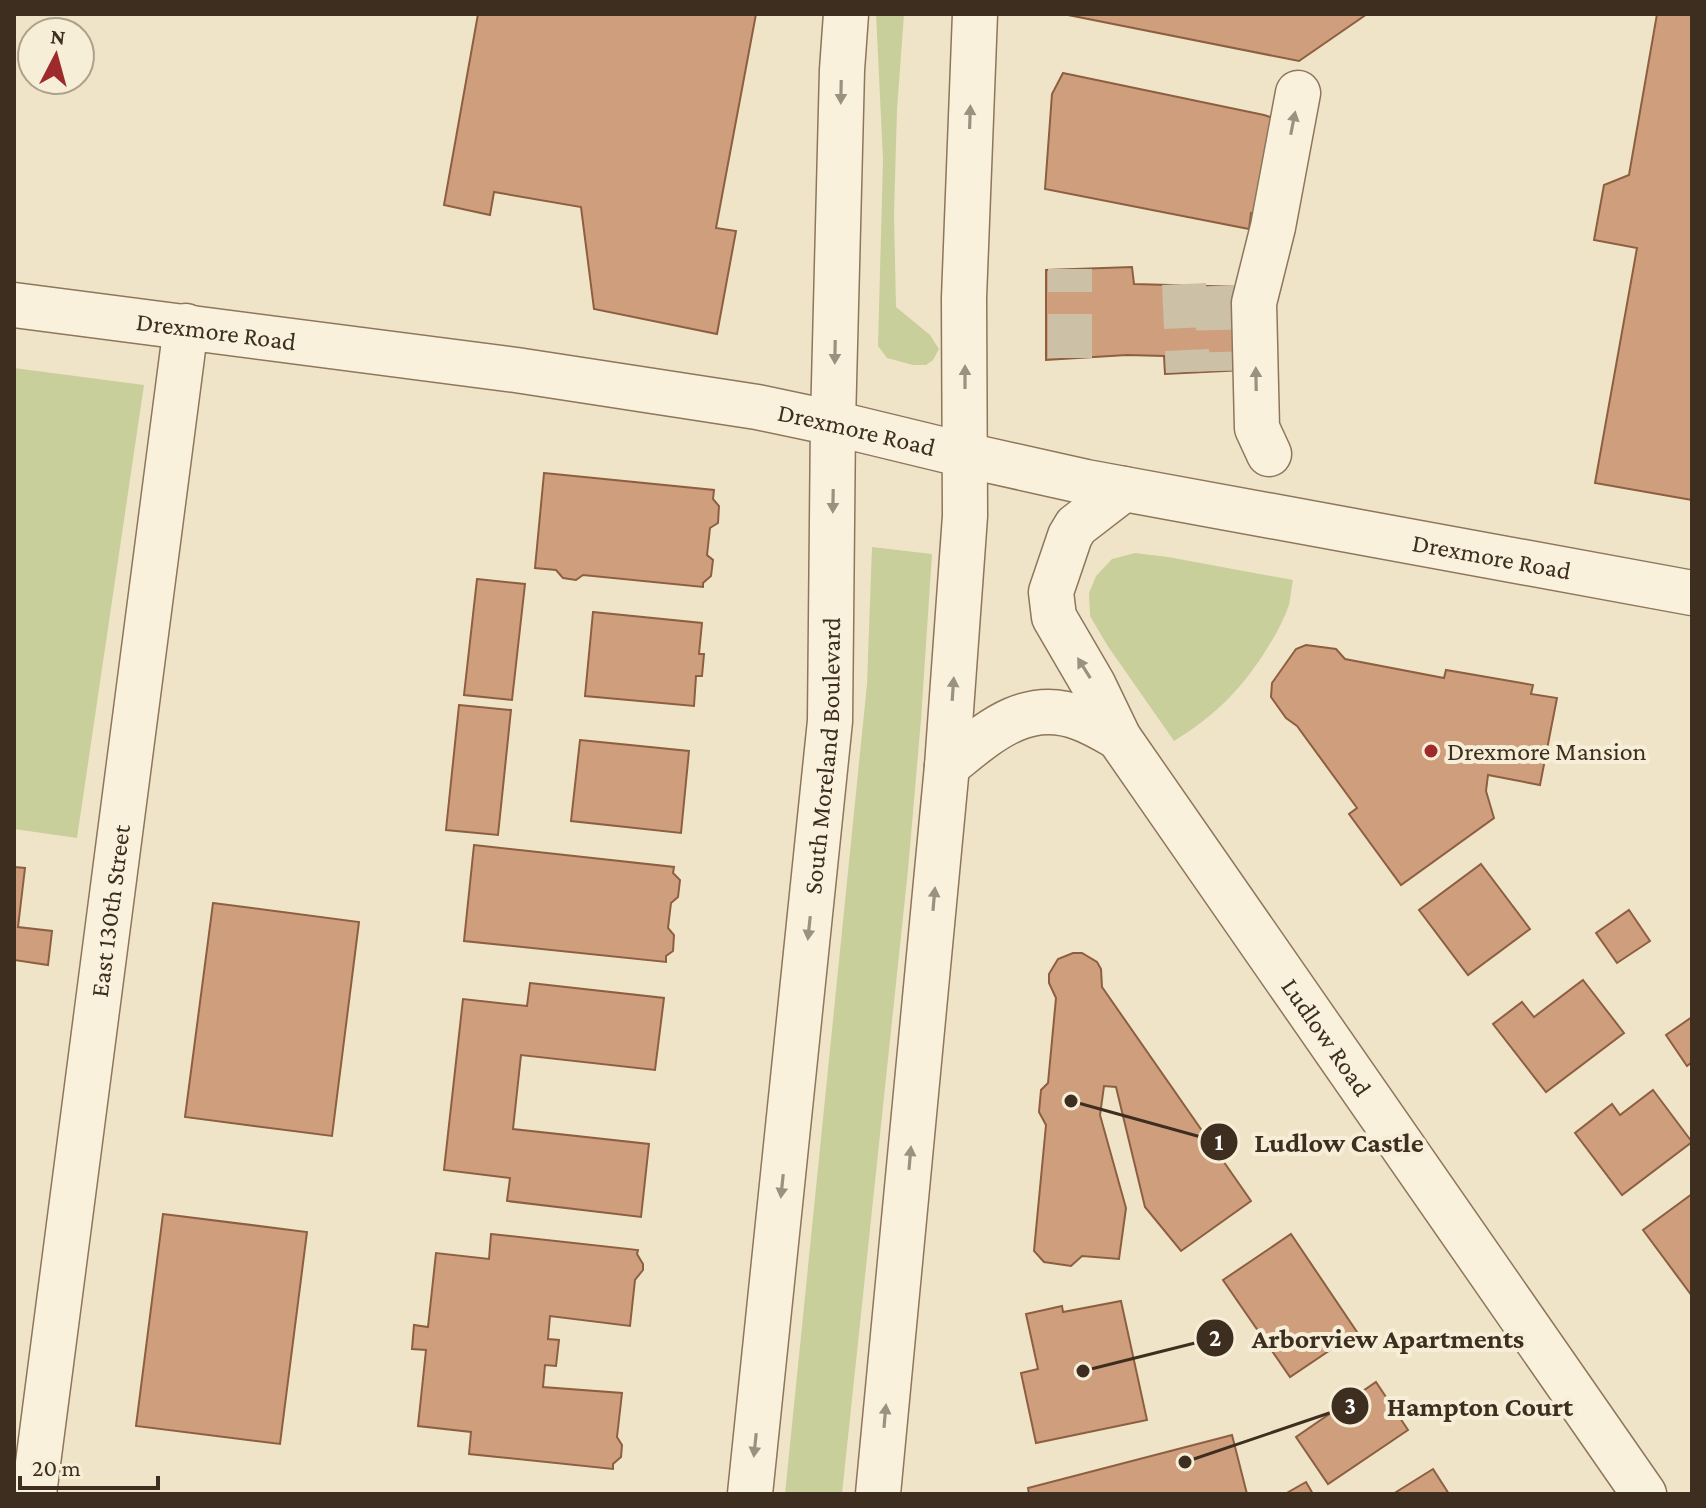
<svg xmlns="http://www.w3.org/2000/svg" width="1706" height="1508" viewBox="0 0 1706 1508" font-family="'Crimson Pro',serif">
	<rect width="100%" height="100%" fill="#f0e4c8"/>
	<g fill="#c9cf9b">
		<path d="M876,14H904L897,110L894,214L896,307L930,335L939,349L933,360L926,365H913L887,358L878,346L883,159Z"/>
		<path d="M14,368L144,385L77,838L14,829Z"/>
		<path d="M872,547L932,554L921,720L908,870L842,1494H785L867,684Z"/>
		<path d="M1135,553L1168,557L1293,580C1291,588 1291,597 1289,605C1283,623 1273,639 1263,655C1238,693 1213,717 1174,741L1107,645L1090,616L1089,593L1096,576L1112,559Z"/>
	</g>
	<g fill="#cf9f7d" stroke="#8d5f41" stroke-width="2">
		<path d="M478,14H756L716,228L736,231L717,334L594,309L581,207L494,192L490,215L444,205Z"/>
		<path d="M1063,14H1367L1299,61Z"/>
		<path d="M1657,14H1692V500L1595,483L1637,248L1594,240L1604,185L1629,175Z"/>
		<path d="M1063,73L1264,115L1282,121L1266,216L1251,213L1249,229L1045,189L1052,94Z"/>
		<path d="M1132,267L1134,284L1243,287L1244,370L1165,374L1164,356L1127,355L1046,360V270Z"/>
		<path d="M544,473L714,490L713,499L719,506L718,523L710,528L707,555L713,560L711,576L703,583V587L583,575L576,580L563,578L556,570L535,568Z"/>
		<path d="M477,579L525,584L512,700L464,695Z"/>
		<path d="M593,612L702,623L699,654H704L702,676H696L694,706L585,696Z"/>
		<path d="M1306,645L1336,649L1345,659L1444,678L1446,670L1533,685L1531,694L1557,698L1540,785L1488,775L1486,791L1494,818L1401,885L1349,814L1357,808L1297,726L1286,718L1271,697L1272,683L1296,649Z"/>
		<path d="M459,705L511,710L498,835L446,830Z"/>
		<path d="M580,740L689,751L681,833L571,821Z"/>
		<path d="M474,845L674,867L673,873L680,880L678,897L671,903L668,928L674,935L673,951L666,956V962L464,941Z"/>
		<path d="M1481,864L1530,929L1468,975L1419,910Z"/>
		<path d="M14,867L25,868L18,927L52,931L48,965L14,960Z"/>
		<path d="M213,903L359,922L332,1136L185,1117Z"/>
		<path d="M1629,910L1650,941L1617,963L1596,933Z"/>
		<path d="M1073,953H1082L1097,962L1101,969L1102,987L1251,1201L1181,1251L1145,1207L1116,1087L1104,1086L1100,1115L1126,1208L1119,1259L1082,1256L1071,1266L1044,1262L1034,1251L1046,1125L1039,1112L1041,1090L1048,1083L1056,998L1049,983V974L1058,959Z"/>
		<path d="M1583,980L1624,1033L1546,1092L1493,1024L1522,1002L1534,1017Z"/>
		<path d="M530,983L664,998L655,1070L521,1055L513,1129L649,1144L641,1217L507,1201L510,1178L444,1170L463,999L527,1006Z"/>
		<path d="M1692,1017V1062L1687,1066L1666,1035Z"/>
		<path d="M1653,1090L1692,1142L1622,1195L1575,1133L1612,1104L1620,1115Z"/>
		<path d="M1692,1194V1296L1643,1230Z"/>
		<path d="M163,1214L307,1232L280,1444L136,1426Z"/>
		<path d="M491,1234L638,1250L637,1254L643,1264V1270L635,1280L630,1326L550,1316L548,1339L559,1340L556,1366L545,1365L543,1387L622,1393L617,1437L622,1445L621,1457L613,1464V1469L469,1454L471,1432L418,1426L426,1350L412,1349L414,1325L428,1327L436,1253L489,1259Z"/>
		<path d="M1291,1234L1357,1332L1290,1377L1223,1280Z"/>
		<path d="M1121,1301L1147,1420L1036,1443L1021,1373L1038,1369L1026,1314L1062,1306L1063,1312Z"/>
		<path d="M1376,1382L1408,1430L1328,1484L1296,1437Z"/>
		<path d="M1232,1435L1247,1494H1029L1028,1488Z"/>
		<path d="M1433,1469L1449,1494H1393Z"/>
		<path d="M1306,1482L1313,1494H1285Z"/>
	</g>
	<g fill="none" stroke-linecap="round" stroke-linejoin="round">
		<g stroke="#ccc0a6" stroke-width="44" stroke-dasharray="44 22" stroke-linecap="butt">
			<path d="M1184,284L1188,372"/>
			<path d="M1217,286L1219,371"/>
			<path d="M1070,358V269"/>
		</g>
		<g stroke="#8d765c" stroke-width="47">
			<g id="minor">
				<path id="s1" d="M14,305L516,370L757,407L833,423L965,455L1086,482L1692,593"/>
				<path d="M1269,454L1257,428L1254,303L1273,227L1298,93"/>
				<path id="s2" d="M1124,489L1076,526L1070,536L1051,592L1054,617L1093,684L1119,738L1644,1494"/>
				<path d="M947,766C987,734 1025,697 1080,718C1094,723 1107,731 1119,738"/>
				<path id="s3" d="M34,1494L186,326"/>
				<path id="s4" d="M750,1494L830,721L833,423L842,70L846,14"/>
				<path d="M878,1494L947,766L965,516L964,298L975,14"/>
			</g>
		</g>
		<use href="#minor" stroke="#faf1dc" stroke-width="44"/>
	</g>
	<defs><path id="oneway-solid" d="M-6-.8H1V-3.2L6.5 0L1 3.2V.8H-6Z" transform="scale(2)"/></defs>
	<g fill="#9c907e">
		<use href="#oneway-solid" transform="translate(841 92) rotate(91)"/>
		<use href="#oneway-solid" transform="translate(970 117) rotate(-88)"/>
		<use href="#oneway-solid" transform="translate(1293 123) rotate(-79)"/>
		<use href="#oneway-solid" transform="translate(835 352) rotate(91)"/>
		<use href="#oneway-solid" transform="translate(965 377) rotate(-90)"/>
		<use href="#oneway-solid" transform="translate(1256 379) rotate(-91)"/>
		<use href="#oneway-solid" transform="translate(833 501) rotate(91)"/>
		<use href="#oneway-solid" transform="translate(1084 668) rotate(-122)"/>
		<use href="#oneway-solid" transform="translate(953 689) rotate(-86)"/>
		<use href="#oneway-solid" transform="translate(934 899) rotate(-85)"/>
		<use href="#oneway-solid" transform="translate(809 928) rotate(96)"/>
		<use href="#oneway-solid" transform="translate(910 1158) rotate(-85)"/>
		<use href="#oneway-solid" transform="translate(782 1186) rotate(96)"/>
		<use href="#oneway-solid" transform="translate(885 1416) rotate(-85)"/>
		<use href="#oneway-solid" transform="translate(755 1445) rotate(96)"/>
	</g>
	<circle fill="#9e2a2b" stroke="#f7eed8" stroke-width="3" cx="1431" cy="751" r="8"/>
	<g text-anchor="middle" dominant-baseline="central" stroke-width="8" stroke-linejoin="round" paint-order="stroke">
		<g font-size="26" fill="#3d2e20" stroke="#f7eed8">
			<text stroke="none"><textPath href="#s1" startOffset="204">Drexmore Road</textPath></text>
			<text stroke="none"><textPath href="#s1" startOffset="852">Drexmore Road</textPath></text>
			<text stroke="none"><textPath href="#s1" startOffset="1500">Drexmore Road</textPath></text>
			<text stroke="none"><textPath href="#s4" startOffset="742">South Moreland Boulevard</textPath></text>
			<text stroke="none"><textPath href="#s3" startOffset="588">East 130th Street</textPath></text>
			<text stroke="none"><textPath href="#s2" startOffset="658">Ludlow Road</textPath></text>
		</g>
		<g font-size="26" fill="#3d2e20" stroke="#f7eed8" text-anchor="start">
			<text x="1447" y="751">Drexmore Mansion</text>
		</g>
	</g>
	<path fill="none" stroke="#3d2e20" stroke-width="3" d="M1071 1101L1219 1142M1083 1371L1215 1338M1185 1462L1350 1406"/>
	<g fill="#3d2e20" stroke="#f7eed8" stroke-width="3">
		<circle cx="1071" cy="1101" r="8"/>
		<circle cx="1083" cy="1371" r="8"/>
		<circle cx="1185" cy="1462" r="8"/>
		<circle cx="1219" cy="1142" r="20"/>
		<circle cx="1215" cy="1338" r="20"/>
		<circle cx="1350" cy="1406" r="20"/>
	</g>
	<g font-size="24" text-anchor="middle" font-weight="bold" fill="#fff">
		<text x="1219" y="1150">1</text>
		<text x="1215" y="1346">2</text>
		<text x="1350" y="1414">3</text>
	</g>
	<g font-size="28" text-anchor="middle" font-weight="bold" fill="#3d2e20" stroke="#f7eed8" stroke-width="8" stroke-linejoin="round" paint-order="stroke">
		<text x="1339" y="1152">Ludlow Castle</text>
		<text x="1388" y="1348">Arborview Apartments</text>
		<text x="1480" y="1416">Hampton Court</text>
	</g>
	<rect width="1706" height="1508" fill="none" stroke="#3d2e20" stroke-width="32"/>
	<g transform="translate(56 56) rotate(6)"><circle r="38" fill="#f7eed8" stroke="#ada18e" stroke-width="2"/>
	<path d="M0-6L14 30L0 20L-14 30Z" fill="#9e2a2b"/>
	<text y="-12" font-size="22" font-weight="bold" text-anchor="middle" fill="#3d2e20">N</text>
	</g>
	<path d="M20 1476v12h138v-12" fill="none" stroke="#3d2e20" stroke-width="4"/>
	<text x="32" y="1476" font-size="24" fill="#3d2e20" stroke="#f7eed8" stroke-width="6" paint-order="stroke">20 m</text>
</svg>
